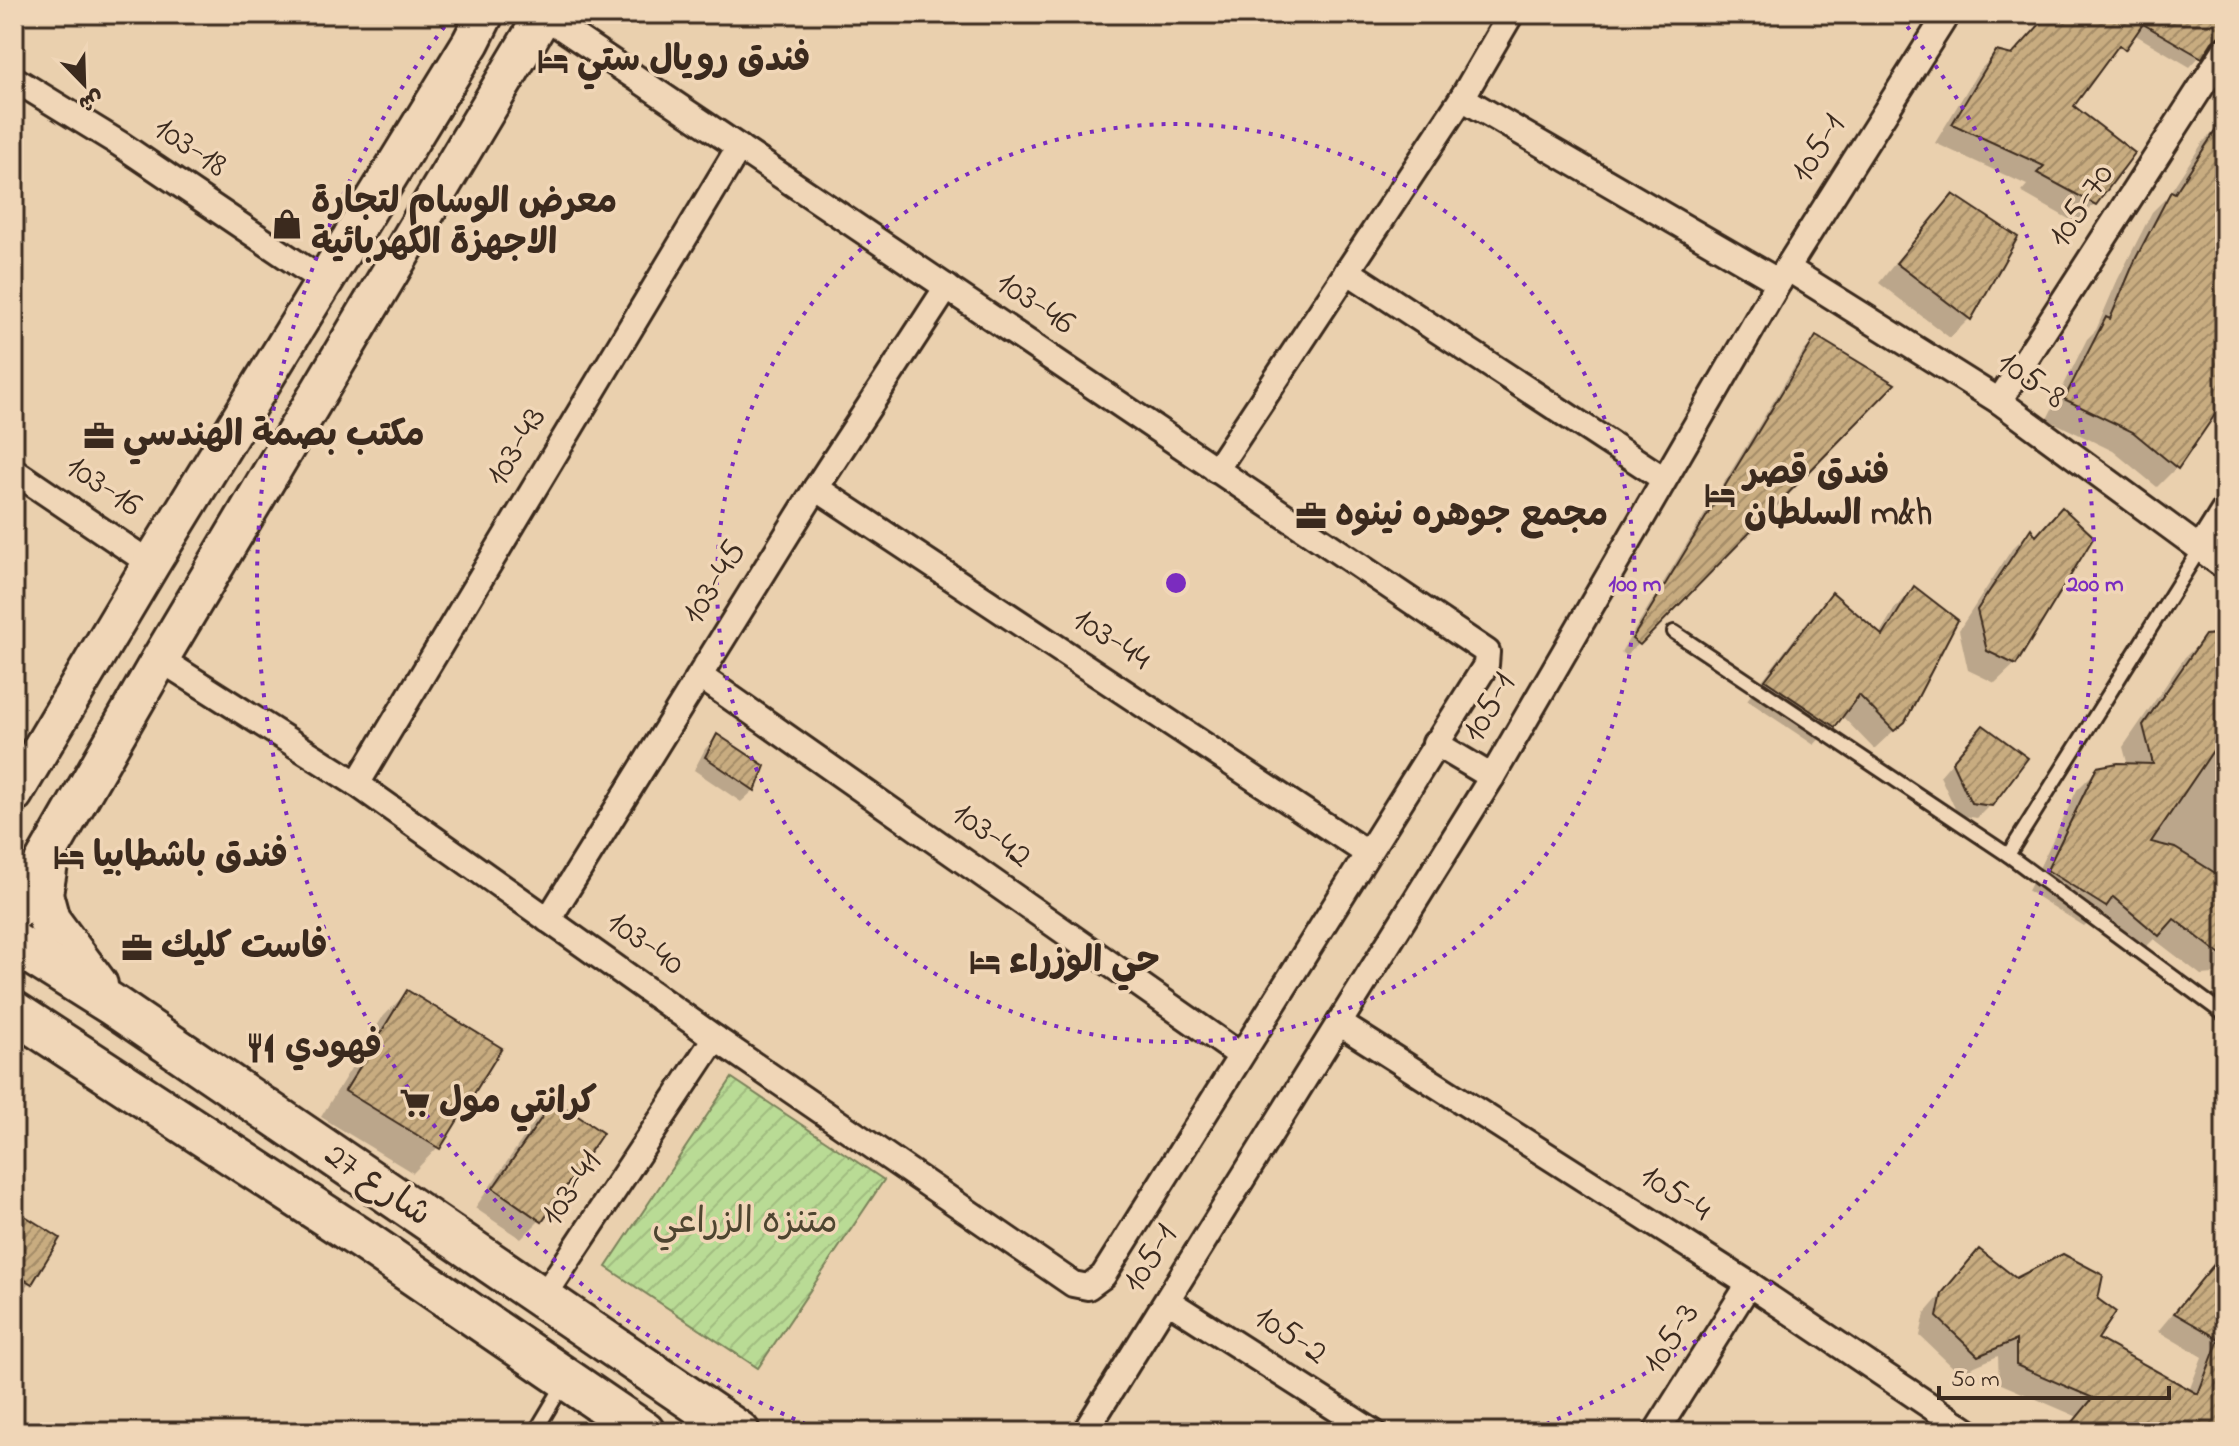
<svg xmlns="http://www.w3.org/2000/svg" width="2239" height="1446" viewBox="0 0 2239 1446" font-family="'Indie Flower','Playpen Sans Arabic',sans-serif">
	<defs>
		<pattern id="garden-furrows" width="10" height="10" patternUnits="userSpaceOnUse" patternTransform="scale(2)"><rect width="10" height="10" fill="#b9db95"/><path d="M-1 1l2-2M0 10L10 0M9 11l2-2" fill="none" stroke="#a0bc80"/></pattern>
		<pattern id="building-hatch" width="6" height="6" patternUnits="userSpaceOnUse" patternTransform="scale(2)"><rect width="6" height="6" fill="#c8ac80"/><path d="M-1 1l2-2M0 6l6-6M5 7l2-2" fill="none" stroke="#a48c68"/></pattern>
	</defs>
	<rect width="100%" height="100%" fill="#ead0ae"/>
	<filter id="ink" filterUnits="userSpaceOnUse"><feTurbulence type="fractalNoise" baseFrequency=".0125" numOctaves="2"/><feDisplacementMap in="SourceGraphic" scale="16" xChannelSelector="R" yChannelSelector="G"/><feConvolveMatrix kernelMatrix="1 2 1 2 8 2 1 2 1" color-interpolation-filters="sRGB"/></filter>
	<g filter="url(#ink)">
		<path fill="url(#garden-furrows)" stroke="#7a825a" stroke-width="2" d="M732,1078L884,1180L758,1368L606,1267Z"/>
		<g fill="#0003">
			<path d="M2073,14H2080L2071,106L2094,204L2076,223L2021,192L2027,185L1935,143L1978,72L1996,53L2011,57Z"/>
			<path d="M2127,14H2206L2225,25V28L2190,67L2117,24Z"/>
			<path d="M2222,123L2225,125V400L2223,399L2176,468L2157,487L2113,451L2047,419L2087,339L2096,330L2117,281L2152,212L2167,197L2203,142Z"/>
			<path d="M1953,196L2015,237L1969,319L1950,338L1879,283L1934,215Z"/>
			<path d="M1817,339L1892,384L1626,656L1621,652L1804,351Z"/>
			<path d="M2062,509L2015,664L1995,683L1968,670L1959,630L2012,549L2030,531L2035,538Z"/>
			<path d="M1914,589L1904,721L1874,749L1841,715L1814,745L1747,700L1813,614L1832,595L1879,635L1895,608Z"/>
			<path d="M2225,635V963L2214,974L2201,975L2154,939L2138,955L2094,917L2084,926L2028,891L2077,790L2098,769L2128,766L2123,747L2185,657L2206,637Z"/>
			<path d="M717,736L754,790L741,802L694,770L705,749Z"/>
			<path d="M1971,740L1990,805L1977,818L1958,815L1940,776Z"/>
			<path d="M407,992L438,1147L413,1173L321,1117L382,1018Z"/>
			<path d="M554,1102L540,1220L521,1239L475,1208L535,1121Z"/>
			<path d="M14,1211L30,1282L17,1295L14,1293Z"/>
			<path d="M1979,1251L2016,1280L2095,1300V1340L2189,1391L2202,1357L2158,1331L2205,1275L2223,1256L2225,1257V1432H2064L2078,1417L1999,1383L1998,1356L1959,1373L1920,1336L1925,1313Z"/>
		</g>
		<g fill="url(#building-hatch)" stroke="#3b2a1e" stroke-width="2">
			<path d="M2049,14H2210L2225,23V31L2212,42L2202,58L2143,24L2125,50L2119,45L2074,106L2135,153L2096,205L2037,173L2044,166L1952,124L1996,51L2012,55Z"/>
			<path d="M2225,116V400L2178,469L2133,432L2064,399L2106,317L2110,319L2136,258L2171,191L2175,193Z"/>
			<path d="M1953,194L2018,237L1971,320L1896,263Z"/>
			<path d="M1816,336L1895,384L1640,645L1632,639Z"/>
			<path d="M2062,507L2094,537L2016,665L1987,651L1977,610L2031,528L2036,536Z"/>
			<path d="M1914,586L1958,620L1905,722L1894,731L1859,695L1835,727L1765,680L1832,592L1883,636Z"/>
			<path d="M2225,633V733L2151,842L2175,848L2225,879V958L2174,919L2159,936L2113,897L2106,907L2047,870L2097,767L2118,763L2153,764L2143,725L2205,635Z"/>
			<path d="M1983,725L2028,758L1992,806L1971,803L1952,762Z"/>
			<path d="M717,734L765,766L755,791L705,757Z"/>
			<path d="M407,990L502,1048L440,1149L345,1091Z"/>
			<path d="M554,1100L603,1133L542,1222L493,1188Z"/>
			<path d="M14,1209L60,1238L32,1284L14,1273Z"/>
			<path d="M1979,1249L2016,1278L2063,1254L2103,1275L2098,1299L2116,1312L2098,1339L2198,1394L2219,1339L2174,1313L2225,1251V1432H2100L2073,1422L2093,1398L2016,1365V1340L1978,1356L1937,1317L1942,1293Z"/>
		</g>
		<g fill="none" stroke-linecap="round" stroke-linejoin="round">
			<g stroke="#3b2a1e" stroke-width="18">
				<g id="lane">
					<path d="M1674,632L2008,855L2225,1015"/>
					<path d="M2008,855L2200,549"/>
					<path d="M535,1432L563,1385"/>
				</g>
			</g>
			<g stroke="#3b2a1e" stroke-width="30">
				<g id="street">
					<path d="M14,79L120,144L323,281"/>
					<path d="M1462,98L1779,282"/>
					<path d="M1787,268L1999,401L2225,567"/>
					<path d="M1347,271L1664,479"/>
					<path d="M1999,401L2225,50"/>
					<path d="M1216,470L1462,98L1511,14"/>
					<path d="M14,471L151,564"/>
					<path d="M816,488L1367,853"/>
					<path d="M2200,549L2225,509"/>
					<path d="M160,659L357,784L715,1038L1073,1284L1088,1287L1103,1276L1486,665L1487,652L543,15"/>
					<path d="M700,676L1240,1055"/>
					<path d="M1435,743L1492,777"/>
					<path d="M357,784L739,147"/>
					<path d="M548,920L816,488L947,287"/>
					<path d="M1339,1023L1749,1284L1969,1432"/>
					<path d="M542,1299L715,1038"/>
					<path d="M1168,1301L1373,1432"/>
					<path d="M1085,1432L1492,777L1787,268L1947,14"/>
					<path d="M1656,1432L1749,1284"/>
				</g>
			</g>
			<g stroke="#3b2a1e" stroke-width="42">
				<g id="secondary">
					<path d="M14,794L151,564L471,42L485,14"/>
					<path d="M14,913L160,659L544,14"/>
				</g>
			</g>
			<g stroke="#3b2a1e" stroke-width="46">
				<g id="primary">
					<path d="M48,858L42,894L49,920L97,985"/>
					<path d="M14,943L111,1004L739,1432"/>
					<path d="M14,1012L366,1242L644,1432"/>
				</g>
			</g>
			<use href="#lane" stroke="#f0d6b7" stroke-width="12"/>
			<use href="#street" stroke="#f0d6b7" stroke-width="24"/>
			<use href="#secondary" stroke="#f0d6b7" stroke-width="36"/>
			<use href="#primary" stroke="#f0d6b7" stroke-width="40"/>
		</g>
	</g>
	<g fill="none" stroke="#7b2cbf" stroke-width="4" stroke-dasharray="4 8">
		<circle cx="1176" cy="583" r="459"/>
		<path d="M817 1429A919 919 0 0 1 452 17M1900 17A919 919 0 0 1 1535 1429"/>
	</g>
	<defs>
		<g id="hotel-bare" transform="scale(2.4)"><path d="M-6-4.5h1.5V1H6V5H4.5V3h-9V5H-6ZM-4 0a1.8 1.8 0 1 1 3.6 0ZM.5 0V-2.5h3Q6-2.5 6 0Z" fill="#3b2a1e" stroke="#f0d6b7" stroke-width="2.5" paint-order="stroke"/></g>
		<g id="shop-bare" transform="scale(2.4)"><path d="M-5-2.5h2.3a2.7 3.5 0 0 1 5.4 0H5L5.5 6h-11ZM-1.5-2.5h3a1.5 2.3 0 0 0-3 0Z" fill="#3b2a1e" stroke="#f0d6b7" stroke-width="2.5" paint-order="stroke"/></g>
		<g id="office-bare" transform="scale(2.4)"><path d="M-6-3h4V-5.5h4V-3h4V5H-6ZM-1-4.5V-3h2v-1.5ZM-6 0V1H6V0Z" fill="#3b2a1e" stroke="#f0d6b7" stroke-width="2.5" paint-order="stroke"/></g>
		<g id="restaurant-bare" transform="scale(2.4)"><path d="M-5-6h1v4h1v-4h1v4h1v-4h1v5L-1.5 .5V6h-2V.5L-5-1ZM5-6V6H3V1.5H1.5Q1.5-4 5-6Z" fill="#3b2a1e" stroke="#f0d6b7" stroke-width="2.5" paint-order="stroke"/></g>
		<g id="supermarket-bare" transform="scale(2.4)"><path d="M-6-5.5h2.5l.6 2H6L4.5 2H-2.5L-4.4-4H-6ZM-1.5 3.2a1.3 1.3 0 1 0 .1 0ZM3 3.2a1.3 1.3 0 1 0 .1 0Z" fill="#3b2a1e" stroke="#f0d6b7" stroke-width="2.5" paint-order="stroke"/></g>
	</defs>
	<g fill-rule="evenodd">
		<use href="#hotel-bare" x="553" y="61"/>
		<use href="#shop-bare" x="287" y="224"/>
		<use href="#office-bare" x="99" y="436"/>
		<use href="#hotel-bare" x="1720" y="495"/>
		<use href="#office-bare" x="1311" y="516"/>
		<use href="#hotel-bare" x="69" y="857"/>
		<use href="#office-bare" x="137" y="948"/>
		<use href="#hotel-bare" x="985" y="962"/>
		<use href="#restaurant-bare" x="261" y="1048"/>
		<use href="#supermarket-bare" x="415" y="1103"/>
	</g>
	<g text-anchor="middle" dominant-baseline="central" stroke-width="7" stroke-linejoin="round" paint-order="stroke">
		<g font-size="36" font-weight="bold" fill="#3b2a1e" stroke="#f0d6b7" text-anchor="start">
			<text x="577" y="61">فندق رويال ستي</text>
			<text x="311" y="203">معرض الوسام لتجارة<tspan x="311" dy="41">الاجهزة الكهربائية</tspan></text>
			<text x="123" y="436">مكتب بصمة الهندسي</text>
			<text x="1744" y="474">فندق قصر<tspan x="1744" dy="41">السلطان m&amp;h</tspan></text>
			<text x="1335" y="516">مجمع جوهره نينوه</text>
			<text x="93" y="857">فندق باشطابيا</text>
			<text x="161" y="948">فاست كليك</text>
			<text x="1009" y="962">حي الوزراء</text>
			<text x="285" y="1048">فهودي</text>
			<text x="439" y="1103">كرانتي مول</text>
		</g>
		<g font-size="36" fill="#3b2a1e" stroke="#f0d6b7">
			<text transform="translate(190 148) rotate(34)">103-18</text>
			<text transform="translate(1819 149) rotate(-58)">105-1</text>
			<text transform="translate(2082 206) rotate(-57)">105-70</text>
			<text transform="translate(1035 304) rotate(34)">103-46</text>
			<text transform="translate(2031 381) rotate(35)">105-8</text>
			<text transform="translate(517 447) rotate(-59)">103-43</text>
			<text transform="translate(103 487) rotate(34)">103-16</text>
			<text transform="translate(715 583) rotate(-58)">103-45</text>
			<text transform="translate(1111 640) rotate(33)">103-44</text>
			<text transform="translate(1490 708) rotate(-60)">105-1</text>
			<text transform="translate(991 836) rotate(35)">103-42</text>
			<text transform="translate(645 944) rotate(35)">103-40</text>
			<text transform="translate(377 1186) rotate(34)">شارع 27</text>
			<text transform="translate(572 1189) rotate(-56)">103-41</text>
			<text transform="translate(1675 1194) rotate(32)">105-4</text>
			<text transform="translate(1151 1259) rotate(-58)">105-1</text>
			<text transform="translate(1290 1336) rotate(33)">105-2</text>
			<text transform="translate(1672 1339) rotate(-58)">105-3</text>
		</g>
		<g font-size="36" fill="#4e4530" stroke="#f0d6b7">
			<text x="745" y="1223">متنزه الزراعي</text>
		</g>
	</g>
	<circle cx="1176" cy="583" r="12" fill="#7b2cbf" stroke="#f0d6b7" stroke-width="4"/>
	<g font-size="24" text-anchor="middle" font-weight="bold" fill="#7b2cbf" stroke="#f0d6b7" stroke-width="7" stroke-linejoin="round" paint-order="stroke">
		<text x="1635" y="591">100 m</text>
		<text x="2095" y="591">200 m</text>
	</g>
	<rect width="2239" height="1446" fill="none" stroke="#f0d6b7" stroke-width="48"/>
	<rect x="24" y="24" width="2191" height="1398" fill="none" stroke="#3b2a1e" stroke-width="3" filter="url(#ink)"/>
	<g transform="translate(84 84) rotate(157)" stroke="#f0d6b7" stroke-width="6" paint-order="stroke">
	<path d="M0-6L14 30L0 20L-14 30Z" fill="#3b2a1e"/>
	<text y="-12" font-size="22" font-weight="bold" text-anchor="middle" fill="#3b2a1e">ش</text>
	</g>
	<path d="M1939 1386v12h230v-12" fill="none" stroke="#3b2a1e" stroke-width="4"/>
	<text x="1951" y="1386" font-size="24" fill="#3b2a1e" stroke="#f0d6b7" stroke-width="6" paint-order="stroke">50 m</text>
</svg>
